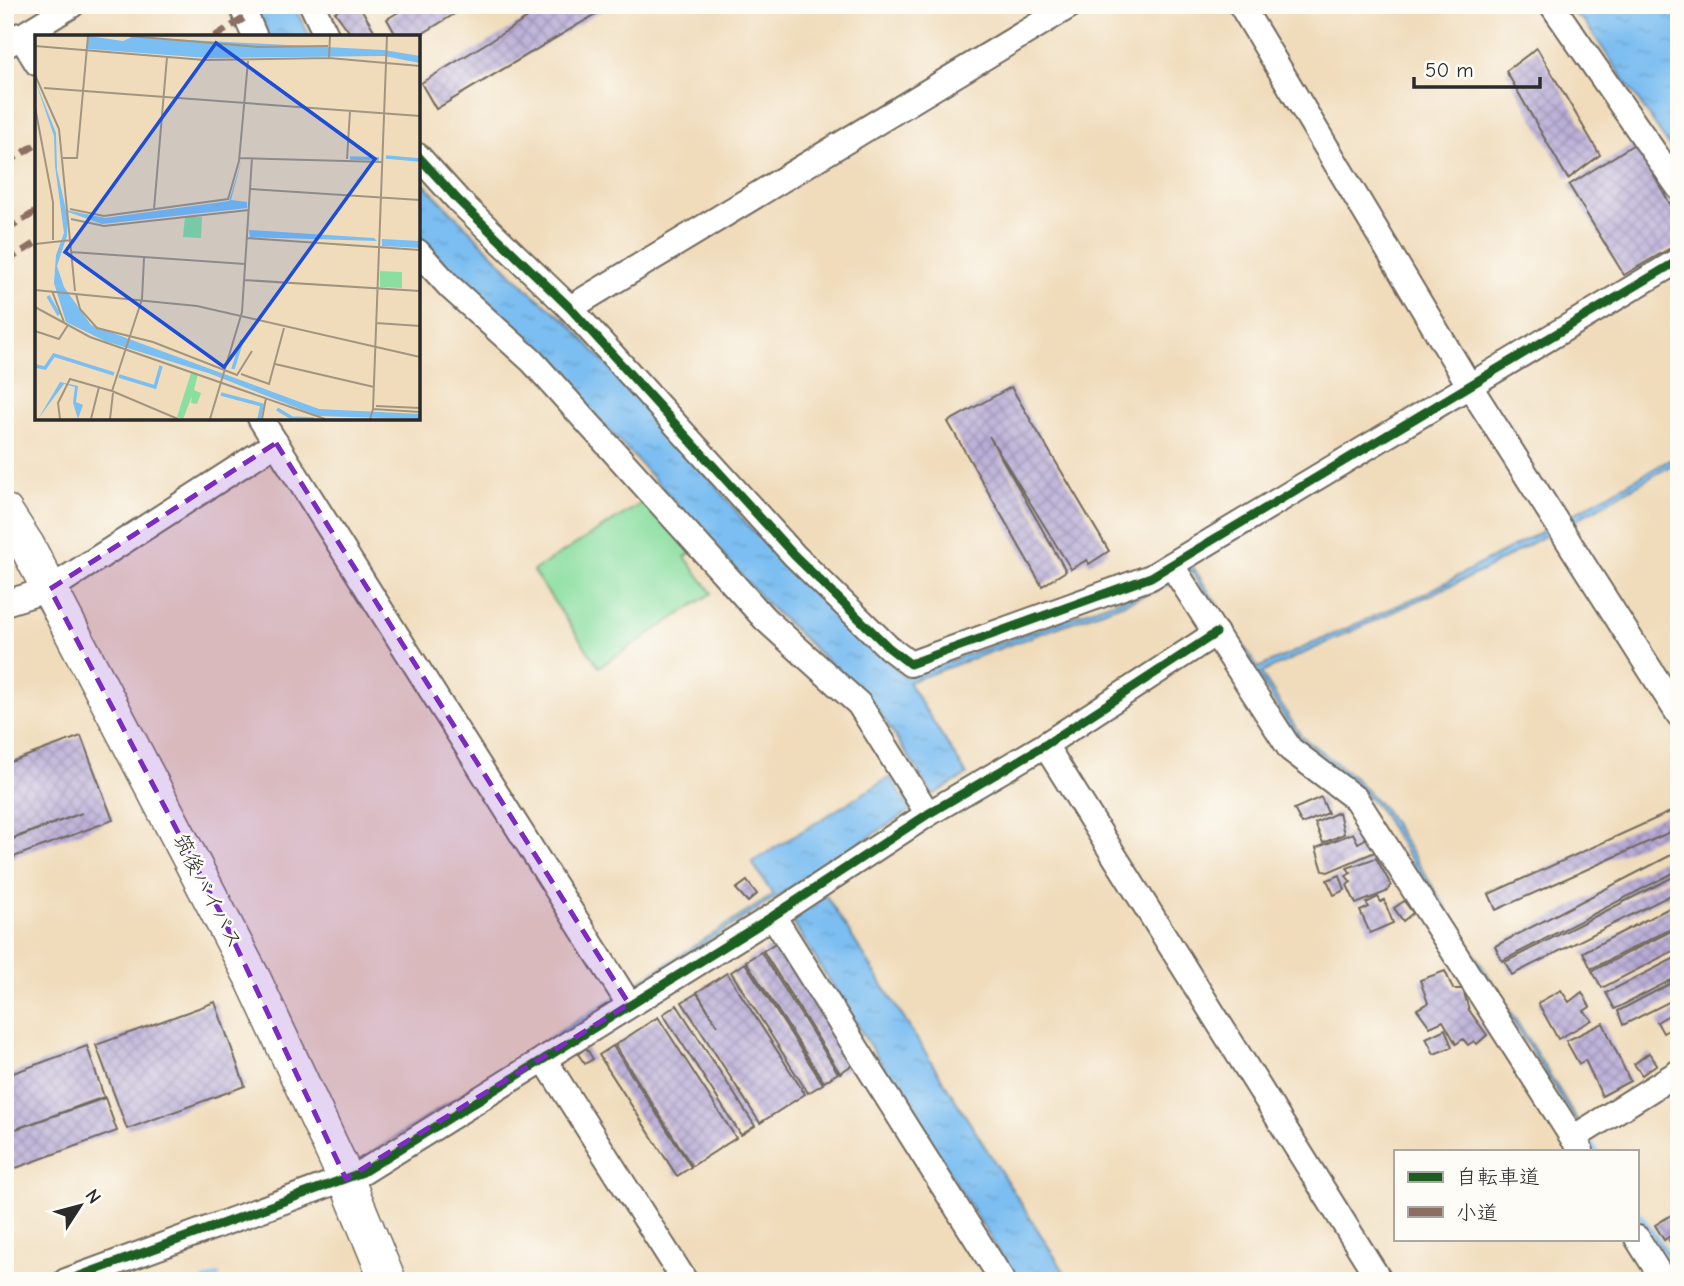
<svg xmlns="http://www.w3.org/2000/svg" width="1684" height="1286" viewBox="0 0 1684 1286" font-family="'Comic Neue','Klee One',sans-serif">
	<defs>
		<pattern id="water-ripples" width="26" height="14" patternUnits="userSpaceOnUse" patternTransform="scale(1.75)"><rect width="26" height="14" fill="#7bbef1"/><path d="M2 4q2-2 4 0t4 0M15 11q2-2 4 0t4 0" fill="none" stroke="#6aa3cf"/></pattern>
		<pattern id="building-cross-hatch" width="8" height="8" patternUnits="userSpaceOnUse" patternTransform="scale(1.75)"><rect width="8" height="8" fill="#b7aad6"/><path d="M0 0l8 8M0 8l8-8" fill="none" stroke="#958bae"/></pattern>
	</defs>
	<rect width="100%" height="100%" fill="#fdfcf7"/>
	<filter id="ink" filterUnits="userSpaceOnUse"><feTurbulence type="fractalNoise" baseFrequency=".0143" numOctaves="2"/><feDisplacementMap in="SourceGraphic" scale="14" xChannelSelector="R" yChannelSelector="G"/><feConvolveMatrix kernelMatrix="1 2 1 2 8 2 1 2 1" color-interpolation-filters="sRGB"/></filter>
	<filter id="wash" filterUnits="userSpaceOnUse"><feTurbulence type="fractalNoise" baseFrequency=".00686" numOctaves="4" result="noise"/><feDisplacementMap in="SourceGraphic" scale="28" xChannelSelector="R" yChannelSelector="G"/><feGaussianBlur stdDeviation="1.57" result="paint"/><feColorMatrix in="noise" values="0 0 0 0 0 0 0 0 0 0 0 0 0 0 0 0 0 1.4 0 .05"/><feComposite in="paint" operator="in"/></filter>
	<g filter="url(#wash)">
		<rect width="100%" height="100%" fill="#f0dcbb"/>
		<path fill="#8adea0" stroke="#5a8466" stroke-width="2" d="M647,500L695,550L685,557L712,593L599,667L533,571Z"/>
		<g fill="url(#water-ripples)" stroke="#53748e" stroke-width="2">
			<path d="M255,5H293L310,37H269Z"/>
			<path d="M1569,5H1674L1679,13V160L1584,21L1574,15Z"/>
			<path d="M418,178L530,292L567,321L714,483L748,526L904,677L1152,588L1171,577L1174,581L1157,591L908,682L967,775L933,795L924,781L921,783L917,779L921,776L876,707L768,605L626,448L458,278L418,234Z"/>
			<path d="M1679,455V461L1569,524L1567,517Z"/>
			<path d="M1550,527L1552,532L1482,571L1261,673L1301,736L1353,776L1385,810L1565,1099L1580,1125H1578L1378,808L1350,779L1298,739L1191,571L1188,572L1184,568L1191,564L1258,668L1426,593Z"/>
			<path d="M890,777L911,810L631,991L629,988L773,895L752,862Z"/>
			<path d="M825,894L1070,1281H1017L792,921L790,915Z"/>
			<path d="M614,997L617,1001L361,1159Z"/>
		</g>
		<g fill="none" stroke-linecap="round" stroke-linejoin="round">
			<g stroke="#7bbef1" stroke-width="5">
				<path d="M1588,1139L1596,1151"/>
				<path d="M1637,1211L1679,1272"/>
				<path d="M5,1269L9,1281"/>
				<path d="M25,1281L62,1272"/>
				<path d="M204,1281L218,1276"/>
			</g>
		</g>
		<g id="blocks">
			<g fill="url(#building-cross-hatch)">
				<path d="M346,5H359L375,32L353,37L335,12Z"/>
				<path d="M410,5H469L417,37H397L387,19Z"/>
				<path d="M549,5H611L436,109L421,83Z"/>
				<path d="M1537,48L1600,155L1568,179L1506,71Z"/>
				<path d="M1636,143L1679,220V243L1624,275L1569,185Z"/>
				<path d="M1011,387L1109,551L1089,564L1087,560L1071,569L989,436L1066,571L1042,586L948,422Z"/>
				<path d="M81,736L113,820L11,858L5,842L82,813L5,841V764Z"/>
				<path d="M1321,797L1328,813L1302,824L1294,809Z"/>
				<path d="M1679,808V828L1496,910L1489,894Z"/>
				<path d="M1339,812L1344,834L1323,843L1315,823Z"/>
				<path d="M1353,833L1358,843L1367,838L1375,852L1328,872L1323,871L1316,848Z"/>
				<path d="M1679,851V870L1502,961L1495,946Z"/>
				<path d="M1376,858L1391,885L1386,892L1356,904L1347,885L1351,882L1346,876L1351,873L1347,868Z"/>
				<path d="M1679,874V891L1512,975L1505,962Z"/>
				<path d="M1340,875L1345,890L1334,895L1327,880Z"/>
				<path d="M747,881L757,894L748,902L736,889Z"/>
				<path d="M1378,897L1381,902L1384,900L1393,923L1370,933L1360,911L1369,907L1366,903Z"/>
				<path d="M1404,901L1413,913L1403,921L1394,908Z"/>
				<path d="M1679,903V925L1591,969L1583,952Z"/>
				<path d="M1679,927V948L1602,988L1592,971Z"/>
				<path d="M777,942L855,1063L840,1073L763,951Z"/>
				<path d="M761,952L838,1073L824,1082L746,961Z"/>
				<path d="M1679,956V976L1615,1009L1606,993Z"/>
				<path d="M745,963L823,1084L808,1093L731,972Z"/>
				<path d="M1445,971L1453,989H1463L1469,1010L1487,1035L1477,1044L1474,1041L1468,1045L1463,1039L1456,1044L1443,1021L1430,1027L1417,1009L1428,1003L1420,980Z"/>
				<path d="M727,973L805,1094L760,1123L682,1002L697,993L718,1026L697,992Z"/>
				<path d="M1679,979V997L1623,1025L1618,1011Z"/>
				<path d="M1561,990L1569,1002L1582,992L1590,1007L1584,1011L1592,1020L1558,1039L1538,1003Z"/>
				<path d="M215,1002L245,1086L127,1129L96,1045Z"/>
				<path d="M677,1005L755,1126L741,1135L663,1014Z"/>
				<path d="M1679,1009V1024L1663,1033L1657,1022Z"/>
				<path d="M658,1017L736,1138L692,1166L615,1045Z"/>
				<path d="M1603,1023L1630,1081L1602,1096L1585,1060L1579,1064L1566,1041Z"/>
				<path d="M1445,1029L1452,1047L1434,1054L1426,1038Z"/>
				<path d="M87,1046L104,1097L16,1129L105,1098L117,1131L5,1172V1076Z"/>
				<path d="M613,1046L691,1167L677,1176L599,1055Z"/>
				<path d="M586,1048L593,1059L585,1064L578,1054Z"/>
				<path d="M1649,1053L1657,1064L1642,1075L1634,1064Z"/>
				<path d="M1679,1210V1230L1664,1240L1655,1225Z"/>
				<path d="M1679,1233V1247L1675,1250L1669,1240Z"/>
			</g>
		</g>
	</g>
	<g filter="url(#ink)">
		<use href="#blocks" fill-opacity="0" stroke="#70695d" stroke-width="2"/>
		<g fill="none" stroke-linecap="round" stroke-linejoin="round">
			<g stroke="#70695d" stroke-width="28">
				<g id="minor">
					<path d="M241,5L255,37"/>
					<path d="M312,5L327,37"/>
					<path d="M1241,5L1469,385L1679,715"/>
					<path d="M1552,5L1679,188"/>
					<path d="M20,35L37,63"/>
					<path d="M5,46L72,5"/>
					<path d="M418,156L458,200L570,308L794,555L888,647L910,664L1151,577L1679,260"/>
					<path d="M418,252L450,287L532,361L765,619L859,704L928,814"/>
					<path d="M570,308L1071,5"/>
					<path d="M260,418L629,1004"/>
					<path d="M1172,566L1290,749L1356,799L1581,1151"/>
					<path d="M5,603L50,589L276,443"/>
					<path d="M1045,745L1380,1281"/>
					<path d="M773,916L1003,1281"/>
					<path d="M544,1059L685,1281"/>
					<path d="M1573,1138L1679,1072"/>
					<path d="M1637,1238L1664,1281"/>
					<path d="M66,1281L363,1172L773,916L928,814L1045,745L1216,633"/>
				</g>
			</g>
			<g stroke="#70695d" stroke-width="38">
				<path id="highway" d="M5,512L27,546L253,979L346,1179L388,1281"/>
			</g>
			<use href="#minor" stroke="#fff" stroke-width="24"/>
			<use href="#highway" stroke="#fff" stroke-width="35"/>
			<g stroke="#8d6e63" stroke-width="7" stroke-dasharray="14 7" stroke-linecap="butt">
				<path d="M214,37L246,17"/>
				<path d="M36,40L37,41"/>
				<path d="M5,164L37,144"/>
				<path d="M5,231L37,211"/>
				<path d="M5,262L37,242"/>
			</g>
			<g stroke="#fdfcf7" stroke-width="13">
				<g id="cycleway">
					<path d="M418,156L458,200L570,308L794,555L888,647L910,664L1151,577L1679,260"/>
					<path d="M66,1281L363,1172L773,916L928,814L1045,745L1216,633"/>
				</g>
			</g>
			<use href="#cycleway" stroke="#1b5e20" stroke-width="9"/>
		</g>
	</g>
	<path fill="#7b2cbf" fill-opacity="0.2" stroke="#7b2cbf" stroke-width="5" stroke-dasharray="14 9" stroke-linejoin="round" d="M276,443L629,1004L346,1179L220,912L50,589Z"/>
	<g text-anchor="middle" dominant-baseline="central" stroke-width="5" stroke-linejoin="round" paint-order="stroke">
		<g font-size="21" fill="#2b2b2b" stroke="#fdfcf7">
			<text transform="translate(208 891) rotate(63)">筑後バイパス</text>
		</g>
	</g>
	<g transform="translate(35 35)">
		<rect width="385" height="385" fill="#f0dcbb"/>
		<path d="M150,182H167L166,203L148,202ZM345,236L367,237V253L345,252ZM156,338L163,339L159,355L166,358L162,369L156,368L157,361L148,384L142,382Z" fill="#8adea0"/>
		<path d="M53,1L88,6L97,2L349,15L385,21V28L349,21L173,23L53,14ZM0,45L21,98L22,135L31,175L70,183L194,166L207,124L196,165L212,167V173L67,189L33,177L32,201L22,231L29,252L56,290L284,374L385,379V384L283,381L176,339L70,306L31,287L19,248L21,220L29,198L20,131L19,101ZM214,195L339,203L342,206L215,202ZM347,204L385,206V213L347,211ZM25,347L43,351L41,367L48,370L43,384L38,368L40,352L29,349L3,384Z" fill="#7bbef1"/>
		<path fill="none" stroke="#7bbef1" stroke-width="3.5" d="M351,122L385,125M315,123L344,124M13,261L24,280M0,331L10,333L19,320L79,339M198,334L207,305M84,341L120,352L126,331M186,359L227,370L224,384M242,374L257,383L279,384"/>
		<path fill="none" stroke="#a19581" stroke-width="2" d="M94,1L223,12L293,11M0,11L169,25L294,23L385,31M294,23L295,1M0,40L24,94L40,256M9,53L385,81M0,72L18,167V205M28,123H42L53,1M205,123L347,127M312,124L315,76M216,154L385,165M35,174L69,181L193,164L204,126L213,26M119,174L132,22M36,184L69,191L214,175M212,203L385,215M0,209L37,205M36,217L210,229M209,245L385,256M0,255L162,271L385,322M17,256L29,287M41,259L45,274L62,293L118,307L202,340L217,316M0,272L55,302L290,384M341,288L385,291M0,296L24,304L33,290M240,329L339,352M206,339L234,349L249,293M77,356L107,264L109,223M341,371L385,373M338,374L352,1M25,384L23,368L35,344L77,356L143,384M56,384L64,352M75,384L78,358M175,384L207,277L217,123M227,384L231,363M335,384L338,374L385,377"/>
		<path fill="#1d4ed8" fill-opacity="0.15" stroke="#1d4ed8" stroke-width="3.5" d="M181,8L340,124L189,332L30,217Z"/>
		<rect width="385" height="385" fill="none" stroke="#2b2b2b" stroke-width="3.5"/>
	</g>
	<rect width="1684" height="1286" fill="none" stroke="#fdfcf7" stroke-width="28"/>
	<rect x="1394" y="1150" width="245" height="91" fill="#fdfcf7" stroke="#a9a8a5" stroke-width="2"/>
	<rect x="1408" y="1172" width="35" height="10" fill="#1b5e20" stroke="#a9a8a5" stroke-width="2"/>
	<text x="1456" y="1184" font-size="21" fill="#2b2b2b">自転車道</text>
	<rect x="1408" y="1207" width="35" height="10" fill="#8d6e63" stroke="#a9a8a5" stroke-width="2"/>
	<text x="1456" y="1220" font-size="21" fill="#2b2b2b">小道</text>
	<g transform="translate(80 1206) rotate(54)" stroke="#fdfcf7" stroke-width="5" paint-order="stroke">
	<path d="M0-5L12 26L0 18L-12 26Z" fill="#2b2b2b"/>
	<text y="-10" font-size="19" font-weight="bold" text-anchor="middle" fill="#2b2b2b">N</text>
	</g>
	<path d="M1414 77v10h126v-10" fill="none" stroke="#2b2b2b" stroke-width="3.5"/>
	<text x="1425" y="77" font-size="21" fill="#2b2b2b" stroke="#fdfcf7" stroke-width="5" paint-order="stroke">50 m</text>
</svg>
